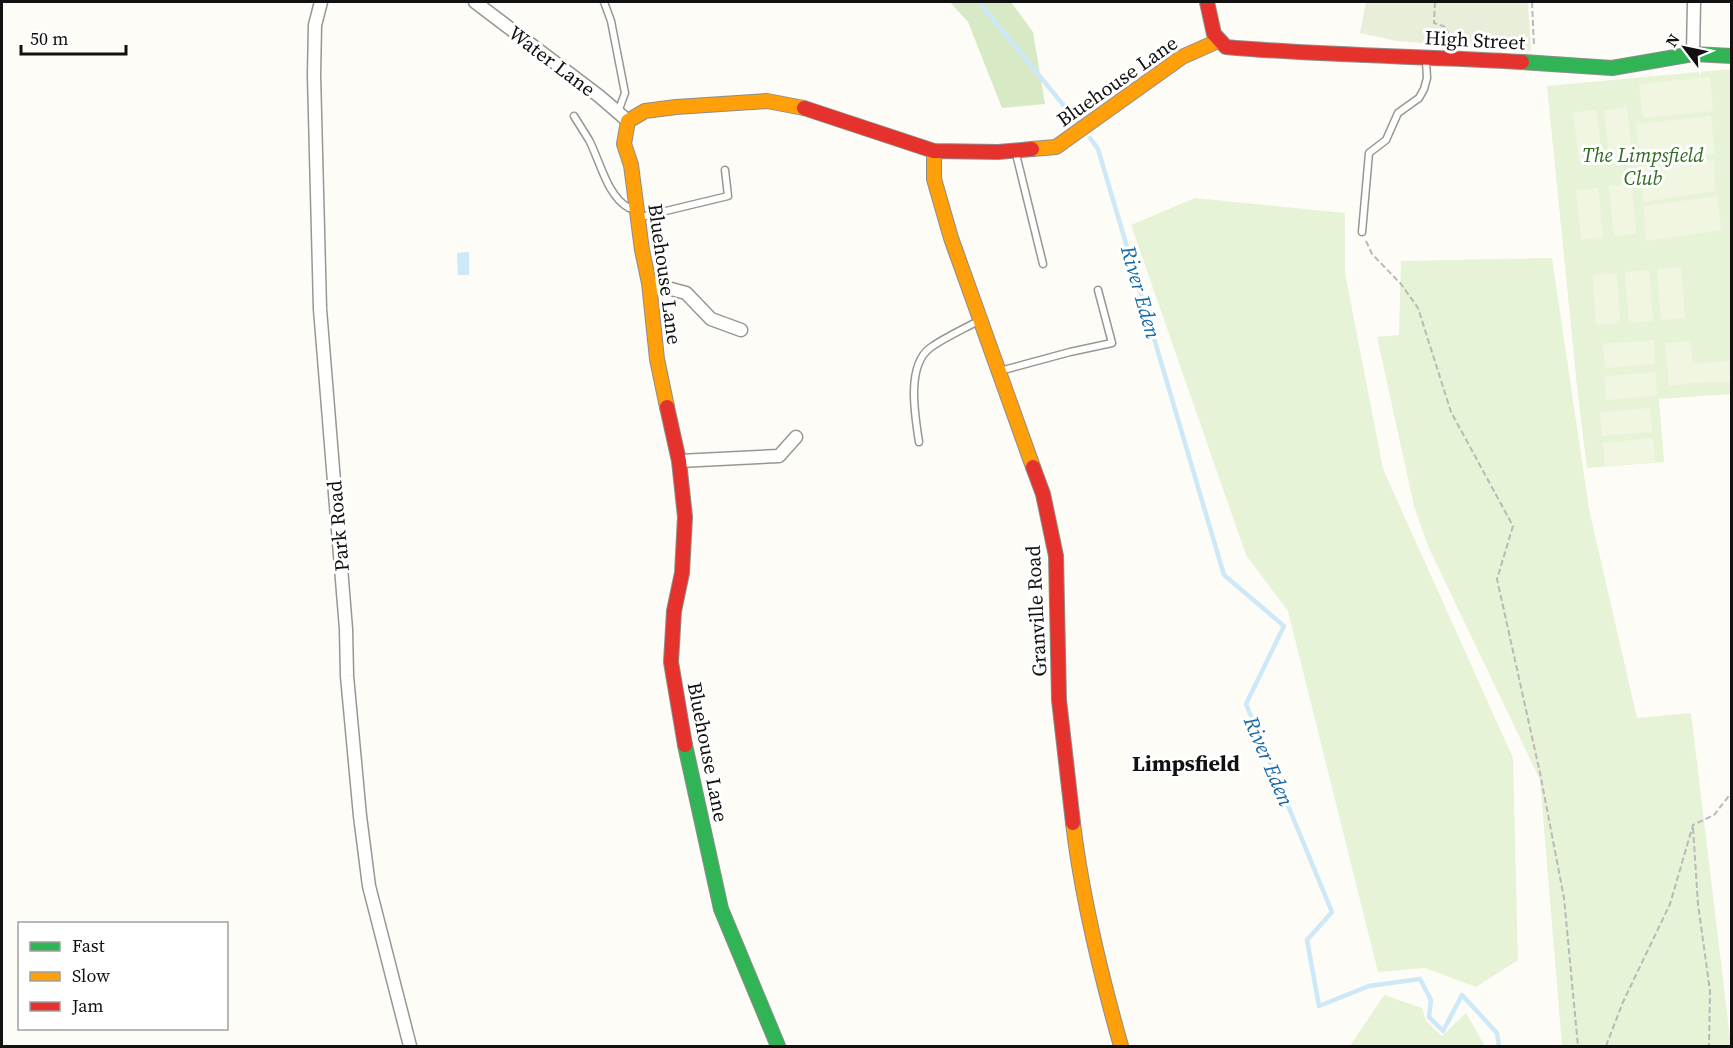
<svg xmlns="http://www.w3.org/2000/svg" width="1733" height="1048" viewBox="0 0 1733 1048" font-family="'Source Serif 4',serif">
	<rect width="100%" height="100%" fill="#fdfcf7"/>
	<g fill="#e7f3d7">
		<path d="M1731,69V394L1659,399L1664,462L1587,468L1578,396L1547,86Z"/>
		<path d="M1195,198L1345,213V273L1383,469L1513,758L1518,960L1476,987L1425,968L1378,972L1288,611L1246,555L1131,225Z"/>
		<path d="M1552,258L1589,509L1637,718L1691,713L1731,1046H1562L1540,780L1428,546L1414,506L1377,337L1399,335L1401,261Z"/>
		<path d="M1384,995L1422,1008L1426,1021L1442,1036L1466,1013L1485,1046H1350Z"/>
	</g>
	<path fill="#d8eac5" d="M950,2H1011L1033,32L1045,104L1002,108L968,22Z"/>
	<path fill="#e9eedb" d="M1366,2H1528L1531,51L1397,41L1360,33Z"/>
	<g fill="#f0f6e1">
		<path d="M1710,77L1713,111L1643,118L1639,84Z"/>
		<path d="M1627,107L1632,156L1609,158L1604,110Z"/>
		<path d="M1596,109L1602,158L1579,161L1573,113Z"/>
		<path d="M1711,116L1715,154L1640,161L1636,124Z"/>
		<path d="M1714,160L1715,191L1643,202L1641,165Z"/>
		<path d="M1632,184L1636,234L1614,236L1609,186Z"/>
		<path d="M1598,188L1603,237L1581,240L1576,190Z"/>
		<path d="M1717,196L1721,230L1646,241L1644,206Z"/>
		<path d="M1681,267L1685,318L1661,320L1657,269Z"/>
		<path d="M1649,270L1653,321L1629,323L1625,272Z"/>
		<path d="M1617,273L1620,323L1596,325L1593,275Z"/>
		<path d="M1654,340L1655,364L1605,368L1603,344Z"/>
		<path d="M1690,341L1693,364L1731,360V382L1694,383L1669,386L1665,343Z"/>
		<path d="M1656,372L1657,396L1606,400L1605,376Z"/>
		<path d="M1650,408L1652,432L1602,436L1600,412Z"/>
		<path d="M1653,438L1655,462L1605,467L1603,443Z"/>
	</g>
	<path fill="#cde8f7" d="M469,252V275H458L457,253Z"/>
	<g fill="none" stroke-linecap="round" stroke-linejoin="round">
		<g stroke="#cde8f7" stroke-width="4.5">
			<path d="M979,2L1079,124"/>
			<path d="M1090,138L1098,149L1224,575L1284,626L1246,704L1332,912L1307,940L1319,1006L1369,986L1420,979L1431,1000L1429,1017L1443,1031L1462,995L1497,1033L1499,1046"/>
		</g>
		<g stroke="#979795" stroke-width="9">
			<g id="lane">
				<path d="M604,2L611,21L625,93L618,112"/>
				<path d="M574,116C579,124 584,132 589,140C600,161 607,196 629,208L633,206"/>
				<path d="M1016,154L1043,264"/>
				<path d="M641,217L728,196L725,170"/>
				<path d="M1362,232L1369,153L1386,140L1398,113L1419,98L1424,89L1427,78L1426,60"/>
				<path d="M1000,371L1070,352L1112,343L1098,290"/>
				<path d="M919,442C915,416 906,366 930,348C945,337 964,329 980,320"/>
			</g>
		</g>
		<g stroke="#979795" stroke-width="15">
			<g id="street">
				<path d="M321,2L315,25L314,75L320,309L346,629L347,676L360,816L369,886L410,1046"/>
				<path d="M475,2L599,96L628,121"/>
				<path d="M1693,54L1694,2"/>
				<path d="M649,283L686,293L711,319L741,330"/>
				<path d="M679,461L779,456L796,437"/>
			</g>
		</g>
		<g stroke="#8e8d8b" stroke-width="16">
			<g id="fast">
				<path d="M1522,62L1612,68L1693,54L1732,56"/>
				<path d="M685,745L721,909L778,1046"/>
			</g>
		</g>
		<g stroke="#8e8d8b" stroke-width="16">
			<g id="slow">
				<path d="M1032,149L1056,147L1182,57L1218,41"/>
				<path d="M934,151V179L951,238L1033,467"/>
				<path d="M667,407L657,359L649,283L642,250L631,165L624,144L628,121L645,111L676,107L767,101L804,108"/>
				<path d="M1073,823C1082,899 1100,972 1121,1046"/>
			</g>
		</g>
		<g stroke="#8e8d8b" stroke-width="16">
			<g id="jam">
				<path d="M1207,2L1214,34L1226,47C1325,56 1424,56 1522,62"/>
				<path d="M804,108L934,151L998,152L1032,149"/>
				<path d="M667,407L679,461L685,517L682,573L674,611L671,662L685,745"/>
				<path d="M1033,467L1043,494L1056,556L1059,700L1073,823"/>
			</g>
		</g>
		<g stroke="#b9b9b8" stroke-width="2" stroke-dasharray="6 3" stroke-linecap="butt">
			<path d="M1435,2L1434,23L1446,27L1450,39L1457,41"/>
			<path d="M1532,2L1534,46"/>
			<path d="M1366,241L1372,254L1401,284L1418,308L1451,412L1513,526L1497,579L1540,773L1564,898L1578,1046"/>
			<path d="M1693,828L1698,904L1710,991L1709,1046"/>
			<path d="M1606,1046L1623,1002L1670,904L1693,825L1714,815L1732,792"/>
		</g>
		<use href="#lane" stroke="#fffffe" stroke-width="6"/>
		<use href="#street" stroke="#fffffe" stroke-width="12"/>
		<use href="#fast" stroke="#30b455" stroke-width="14"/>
		<use href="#slow" stroke="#ff9f0a" stroke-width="14"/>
		<use href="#jam" stroke="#e5322d" stroke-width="14"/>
	</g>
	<g text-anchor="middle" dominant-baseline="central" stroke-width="6" stroke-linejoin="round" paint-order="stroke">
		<g font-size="20" fill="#111" stroke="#fff">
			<text transform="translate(1475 40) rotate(3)">High Street</text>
			<text transform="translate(552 61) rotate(37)">Water Lane</text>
			<text transform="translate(1117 81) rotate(-35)">Bluehouse Lane</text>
			<text transform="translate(665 274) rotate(82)">Bluehouse Lane</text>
			<text transform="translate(338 526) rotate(-95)">Park Road</text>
			<text transform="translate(1036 611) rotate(-93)">Granville Road</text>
			<text transform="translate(708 752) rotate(79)">Bluehouse Lane</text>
		</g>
		<g font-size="20" font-style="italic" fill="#2f6b1f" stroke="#fff">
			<text x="1643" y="155">The Limpsfield<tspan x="1643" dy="23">Club</tspan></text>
		</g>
		<g font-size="21" font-style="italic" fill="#1768a6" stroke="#fff">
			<text transform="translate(1141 292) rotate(74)">River Eden</text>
			<text transform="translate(1269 761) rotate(67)">River Eden</text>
		</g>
		<g font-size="22" font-weight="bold" fill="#111" stroke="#fff">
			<text x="1186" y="763">Limpsfield</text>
		</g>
	</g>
	<rect width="1733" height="1048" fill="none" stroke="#111111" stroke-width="6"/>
	<rect x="18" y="922" width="210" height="108" fill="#ffffff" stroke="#a0a0a0" stroke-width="1.5"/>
	<rect x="30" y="942" width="30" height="9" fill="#30b455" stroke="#a0a0a0" stroke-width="1.5"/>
	<text x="72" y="952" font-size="18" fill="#111111">Fast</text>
	<rect x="30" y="972" width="30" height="9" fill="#ff9f0a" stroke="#a0a0a0" stroke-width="1.5"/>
	<text x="72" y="982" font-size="18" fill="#111111">Slow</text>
	<rect x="30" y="1002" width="30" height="9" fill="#e5322d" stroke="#a0a0a0" stroke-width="1.5"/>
	<text x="72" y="1012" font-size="18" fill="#111111">Jam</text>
	<g transform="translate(1685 48) rotate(302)" stroke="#ffffff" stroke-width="4.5" paint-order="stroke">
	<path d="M0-4.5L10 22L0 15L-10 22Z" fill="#111111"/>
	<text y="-9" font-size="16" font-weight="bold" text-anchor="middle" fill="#111111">N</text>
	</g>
	<path d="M21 45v9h105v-9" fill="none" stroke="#111111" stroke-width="3"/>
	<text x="30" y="45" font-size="18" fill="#111111" stroke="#ffffff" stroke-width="4.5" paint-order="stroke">50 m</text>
</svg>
